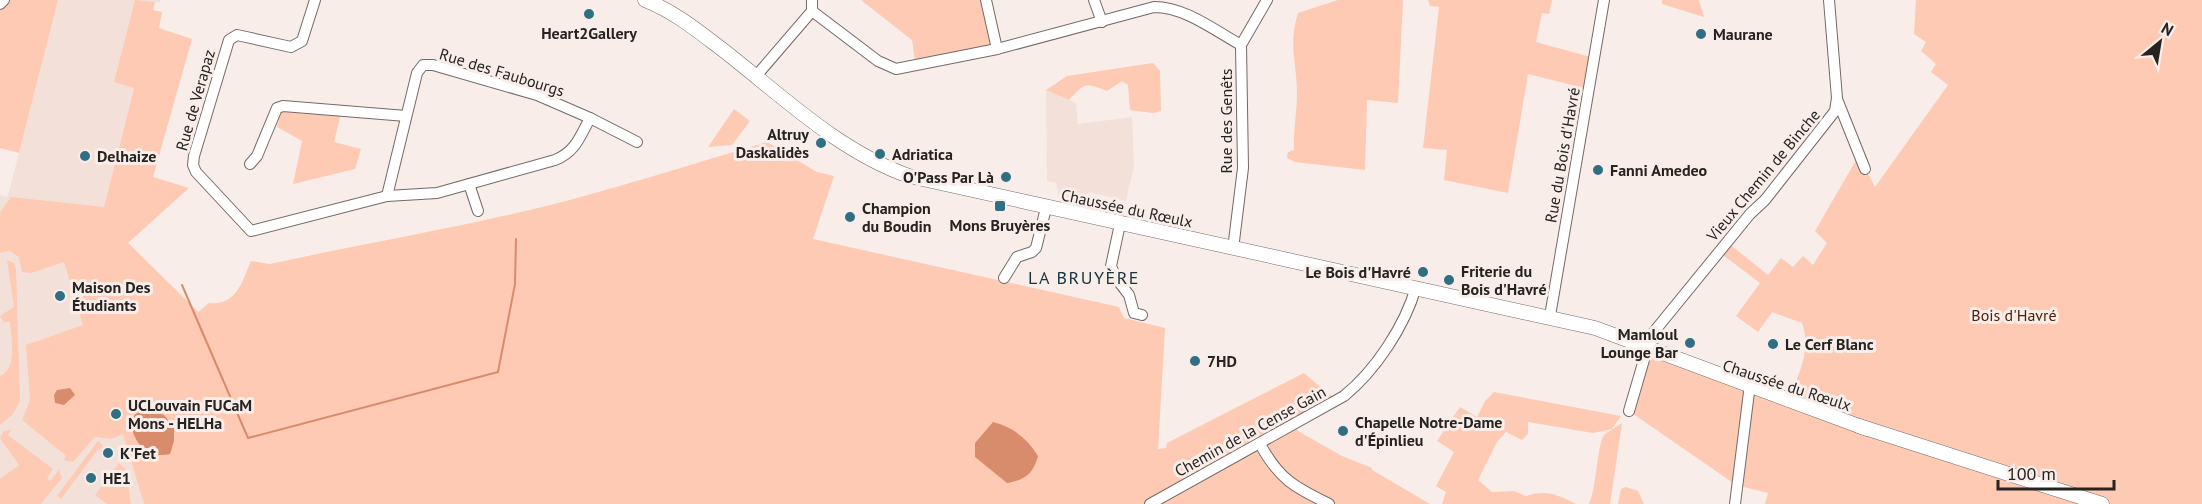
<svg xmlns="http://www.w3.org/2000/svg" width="2202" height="504" viewBox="0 0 2202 504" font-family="'PT Sans',sans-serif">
	<rect width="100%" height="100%" fill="#f8ede9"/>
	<g fill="#f3e1d9">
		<path d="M58,0H160V3L155,2L104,207L118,233L199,312L268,504H0V195L7,197L10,188Z"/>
		<path d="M1046,90L1076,103L1078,124L1132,117L1134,166L1126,201L1089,192L1086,203L1065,198L1058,194L1056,183L1047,181Z"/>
	</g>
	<g fill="#fecab4">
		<path d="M0,0H58L19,153L0,148Z"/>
		<path d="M135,0L155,2L153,10L162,12L159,28L192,39L153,177L189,188L128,243L198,312L209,303C237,306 242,281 251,261L270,264C370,242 471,226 570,200C636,182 702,161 767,142L817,172L834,176L813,239L1119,307L1124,318L1165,328L1158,449L1166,448L1167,443L1304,373L1337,401L1296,425L1298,431L1342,456L1372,468V470L1430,504H144L123,434L112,439L95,437L73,462L64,460L66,456L22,420L30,400L26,345L83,325L64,262L31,273L22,272L19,257L10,251L0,253V212L11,197L104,207L134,88L114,82Z"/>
		<path d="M861,0H986L997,49L916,67L912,40Z"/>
		<path d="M1338,0H1403L1398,103L1367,100L1365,170L1295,162L1287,158L1288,152L1294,150C1293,131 1297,112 1297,93C1297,62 1288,45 1298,13Z"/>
		<path d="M1428,0H1552L1549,14L1542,13L1536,42L1594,58L1588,89L1528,74L1508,193L1444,180L1447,150L1423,148L1439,7L1430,6Z"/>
		<path d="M1662,0H1699L1704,17L1662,4Z"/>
		<path d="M1916,0H2202V504H1765L1768,493L1736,485L1629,411L1648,346L1786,403C1798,377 1812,351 1802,323L1772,312L1758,332L1736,316L1760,283L1719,252L1727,242L1768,275L1781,258L1793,267L1803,256L1813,265L1827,243L1815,231L1859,155L1875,187L1948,85L1931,72L1936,64L1921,51L1926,42L1914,34Z"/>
		<path d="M1153,63L1160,71L1161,111L1153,113L1130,110L1128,85L1122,81L1107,91C1086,83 1085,82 1069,100L1046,90L1067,76Z"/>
		<path d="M734,109L750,121L732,145L708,147Z"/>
		<path d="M281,110L341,113L334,142L361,149L355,169L293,184L302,141L277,127Z"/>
		<path d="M7,260L14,263L16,269L20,401L13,414L0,425V376C18,368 11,338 10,322H4L0,316L14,307Z"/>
		<path d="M1494,392L1621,416L1612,429L1593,433L1528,422V434L1522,440L1506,432L1497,442L1478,480L1492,492L1514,491L1526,496C1545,489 1559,495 1576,504H1442L1446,492L1436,486L1454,452L1437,441L1460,407L1477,417L1485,401Z"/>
		<path d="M1622,423L1610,504H1589C1597,487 1597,441 1605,434C1610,430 1617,427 1622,423Z"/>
		<path d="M11,430L8,435L53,469L47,478L50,481L59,470L62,478L41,504H0V479L19,465L0,438L4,431Z"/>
		<path d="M98,441L103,446L101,449L99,448L61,499L57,496Z"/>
		<path d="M119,463L126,470L131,504H107L95,495Z"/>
		<path d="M1626,487L1638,491L1644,504H1618L1621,489Z"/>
	</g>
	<g fill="#d88c6b">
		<path d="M70,388L75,395L64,405L55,403L54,395L57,390Z"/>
		<path d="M147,408L164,415L174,427V441L170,454C147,460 131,441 131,419L140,409Z"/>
		<path d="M993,422C1013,427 1028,439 1038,456C1033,474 1025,480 1007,483L975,457V443Z"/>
	</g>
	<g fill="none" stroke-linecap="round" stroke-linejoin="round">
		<path stroke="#d88c6b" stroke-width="2" d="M182,285L248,438L498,372L515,284L516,239"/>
		<g stroke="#746a67" stroke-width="12">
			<g id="minor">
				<path d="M315,0L302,41L291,47L237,35L229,40L194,156L193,165L196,172L251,231L387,196L437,193L555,160C575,152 580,137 590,118L637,142"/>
				<path d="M986,0L997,49"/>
				<path d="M1094,0L1102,22"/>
				<path d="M0,4L4,0"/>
				<path d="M812,11L878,61L896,69L997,49L1154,7C1185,7 1214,30 1241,45"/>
				<path d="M757,75L812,11V0"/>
				<path d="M1837,99L1865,169"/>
				<path d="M250,164L257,156L277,108L283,106L406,116"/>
				<path d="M469,184L478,211"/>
				<path d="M387,196L417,73L423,65H433L537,95L590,118"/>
				<path d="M1120,224L1111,266L1116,278L1129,295L1134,313L1142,315"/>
				<path d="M1233,249L1243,168L1241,45L1267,0"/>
				<path d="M1004,278L1017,257L1032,252L1036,248L1046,208"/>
				<path d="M1550,316L1604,0"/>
				<path d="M1644,344L1750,214L1765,200L1835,111L1837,98L1829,0"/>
				<path d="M1629,411L1648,346"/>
				<path d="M1260,444C1279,479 1294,487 1329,504"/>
				<path d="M1150,504L1344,396C1375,371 1405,326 1416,287"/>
				<path d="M1735,504L1750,384"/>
			</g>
		</g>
		<g stroke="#746a67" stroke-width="15">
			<g id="major">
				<path d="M645,0C675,12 698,31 723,50C781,95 838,151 909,176L1595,328L1867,429"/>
				<path d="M1859,426L2102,504"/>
			</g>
		</g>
		<use href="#minor" stroke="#fff" stroke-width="10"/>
		<use href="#major" stroke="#fff" stroke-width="14"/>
	</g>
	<g fill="#306e84" stroke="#f8ede9" stroke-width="2">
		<circle cx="589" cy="14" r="6"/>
		<circle cx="1701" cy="34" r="6"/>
		<circle cx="821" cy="143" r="6"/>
		<circle cx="880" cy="154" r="6"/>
		<circle cx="85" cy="156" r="6"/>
		<circle cx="1598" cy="170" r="6"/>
		<circle cx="1006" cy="177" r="6"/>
		<rect x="994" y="200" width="12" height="12" rx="3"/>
		<circle cx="850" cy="217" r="6"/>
		<circle cx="1423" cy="272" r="6"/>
		<circle cx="1449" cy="280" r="6"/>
		<circle cx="60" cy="296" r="6"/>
		<circle cx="1690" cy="343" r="6"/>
		<circle cx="1773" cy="344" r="6"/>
		<circle cx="1195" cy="361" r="6"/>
		<circle cx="116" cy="414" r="6"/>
		<circle cx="1343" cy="431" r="6"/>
		<circle cx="108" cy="453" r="6"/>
		<circle cx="91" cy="478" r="6"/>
	</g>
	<g text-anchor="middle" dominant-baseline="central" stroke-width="6" stroke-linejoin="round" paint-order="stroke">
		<g font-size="16" font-weight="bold" fill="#262321" stroke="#f8ede9" text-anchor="start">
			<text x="589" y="33" text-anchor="middle">Heart2Gallery</text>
			<text x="1713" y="34">Maurane</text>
			<text x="809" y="134" text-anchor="end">Altruy<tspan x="809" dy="18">Daskalidès</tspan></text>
			<text x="892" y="154">Adriatica</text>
			<text x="97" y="156">Delhaize</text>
			<text x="1610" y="170">Fanni Amedeo</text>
			<text x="994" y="177" text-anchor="end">O'Pass Par Là</text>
			<text x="862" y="208">Champion<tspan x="862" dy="18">du Boudin</tspan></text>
			<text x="1000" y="225" text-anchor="middle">Mons Bruyères</text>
			<text x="1461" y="271">Friterie du<tspan x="1461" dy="18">Bois d'Havré</tspan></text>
			<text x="1411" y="272" text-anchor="end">Le Bois d'Havré</text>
			<text x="72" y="287">Maison Des<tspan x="72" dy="18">Étudiants</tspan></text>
			<text x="1678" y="334" text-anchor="end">Mamloul<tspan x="1678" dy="18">Lounge Bar</tspan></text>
			<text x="1785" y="344">Le Cerf Blanc</text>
			<text x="1207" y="361">7HD</text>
			<text x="128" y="405">UCLouvain FUCaM<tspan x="128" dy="18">Mons - HELHa</tspan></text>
			<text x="1355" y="422">Chapelle Notre-Dame<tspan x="1355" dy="18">d'Épinlieu</tspan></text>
			<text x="120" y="453">K'Fet</text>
			<text x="103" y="478">HE1</text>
		</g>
		<g font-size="16" fill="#262321" stroke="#f8ede9">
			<text transform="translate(502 72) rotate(17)">Rue des Faubourgs</text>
			<text transform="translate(195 100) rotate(-74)">Rue de Verapaz</text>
			<text transform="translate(1226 121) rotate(-90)">Rue des Genêts</text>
			<text transform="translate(1562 155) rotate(-80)">Rue du Bois d'Havré</text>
			<text transform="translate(1763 175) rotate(-50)">Vieux Chemin de Binche</text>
			<text transform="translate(1127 208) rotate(12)">Chaussée du Rœulx</text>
			<text transform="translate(1787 385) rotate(18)">Chaussée du Rœulx</text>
			<text transform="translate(1250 431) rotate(-29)">Chemin de la Cense Gain</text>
		</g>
		<g font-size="16" fill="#502008" stroke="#f8ede9">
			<text x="2014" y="315">Bois d'Havré</text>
		</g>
		<g font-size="18" letter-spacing="1.5" fill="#16343e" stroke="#f8ede9">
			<text x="1084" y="277">LA BRUYÈRE</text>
		</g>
	</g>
	<g transform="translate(2160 42) rotate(30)" stroke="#f8ede9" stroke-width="4.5" paint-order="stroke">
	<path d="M0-4.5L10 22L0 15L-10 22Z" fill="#262321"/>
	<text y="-9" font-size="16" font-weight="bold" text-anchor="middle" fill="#262321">N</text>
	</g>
	<path d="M1998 480v9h116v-9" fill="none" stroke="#262321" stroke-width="3"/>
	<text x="2007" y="480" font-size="18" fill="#262321" stroke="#f8ede9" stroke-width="4.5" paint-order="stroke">100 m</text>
</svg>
